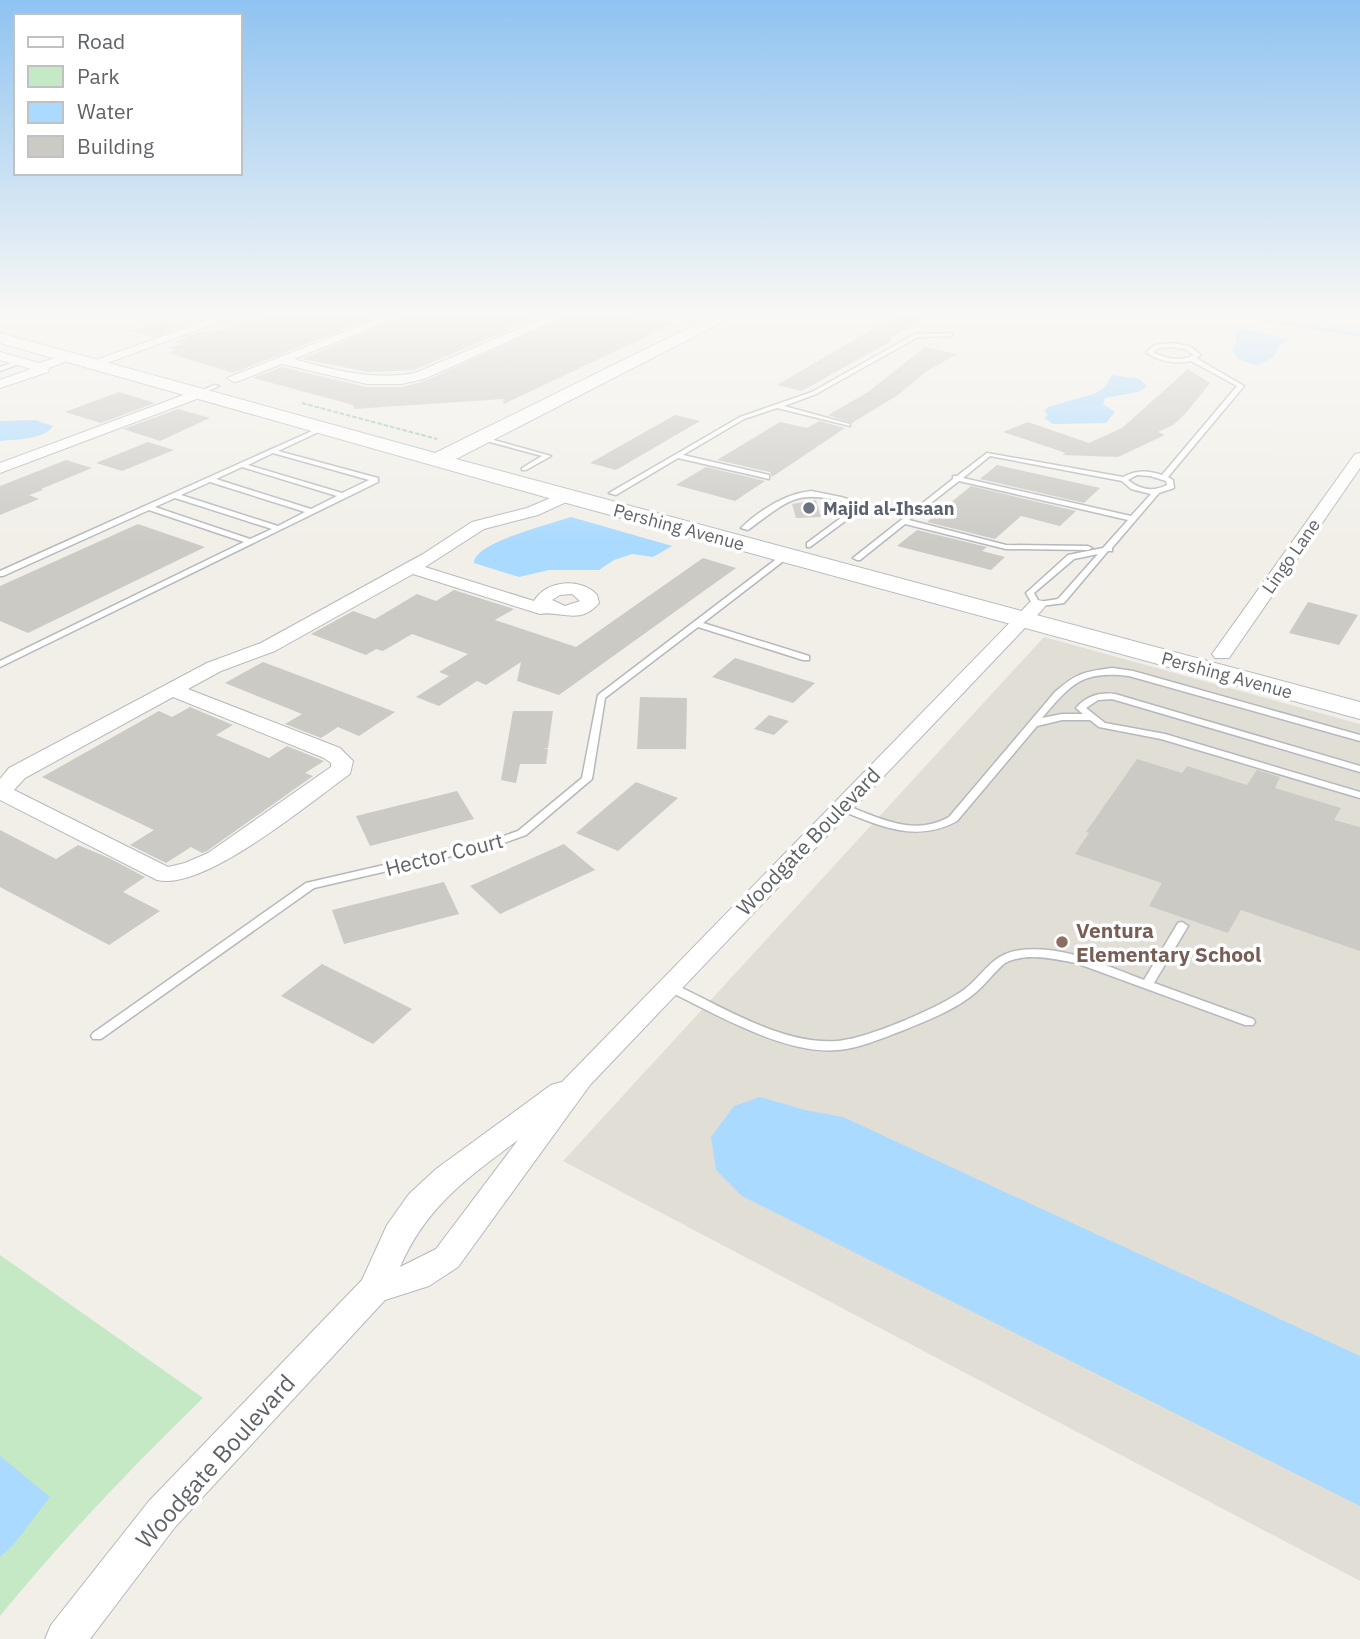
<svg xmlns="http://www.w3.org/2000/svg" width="1360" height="1639" viewBox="0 0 1360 1639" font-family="'IBM Plex Sans',sans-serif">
	<rect width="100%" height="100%" fill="#f1efe8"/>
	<path fill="#e1ded6" d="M1044,637L1360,724V1581L563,1161Z"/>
	<path fill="#c5e8c5" d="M0,1255L203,1398C131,1468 63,1539 0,1616Z"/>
	<g fill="#aadaff">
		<path d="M1245,329L1289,339L1277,348L1274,357L1257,366L1238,359L1232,350L1236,342L1235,333Z"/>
		<path d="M1112,375L1139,379L1147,386L1138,392L1105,398L1103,404L1115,412L1106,423L1053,424L1044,418L1048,415L1044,411L1048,407L1094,394L1105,387Z"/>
		<path d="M35,420L53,426C43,440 17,439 0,441V421Z"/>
		<path d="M571,517L672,546L653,557L632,554L614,560L599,570H549L519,577L474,563C474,542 552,524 571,517Z"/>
		<path d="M760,1097L805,1110L843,1117L1360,1356V1506L742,1196L716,1170L711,1137L734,1106Z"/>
		<path d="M0,1456L50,1497L14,1544L0,1557Z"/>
	</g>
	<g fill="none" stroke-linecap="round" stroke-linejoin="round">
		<path stroke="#aadaff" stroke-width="3.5" d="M1220,313L1360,335"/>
	</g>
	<g fill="#cccac5">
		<path d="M269,313H385L233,373L168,353L176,350L169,348L182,344L174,342L203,331L212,333Z"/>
		<path d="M411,313H548L414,370L369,372L302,359Z"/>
		<path d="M573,313H618L673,324L504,404L503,399L354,409L353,405L253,378L282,367L366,387H402L425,381Z"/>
		<path d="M900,313H931L889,339L893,340L802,391L777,385Z"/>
		<path d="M159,321L183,326L154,337L130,331Z"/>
		<path d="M925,347L957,354L927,371L898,395L852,423L828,415L868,392Z"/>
		<path d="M1188,369L1210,383L1186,413L1173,425L1158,432L1165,435L1118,457L1062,455L1066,453L1003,432L1028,422L1089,443L1122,428Z"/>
		<path d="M119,392L155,403L101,423L65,412Z"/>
		<path d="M178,409L210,418L160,441L123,429Z"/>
		<path d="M675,415L700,421L616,470L590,463Z"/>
		<path d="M819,421L845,428L772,477L770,472L717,460L780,422L807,428Z"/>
		<path d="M148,442L174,450L122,471L96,463Z"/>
		<path d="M66,460L92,468L41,489L43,490L29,495L39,499L0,515V486Z"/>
		<path d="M997,465L1100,488L1084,503L980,479Z"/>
		<path d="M706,467L765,481L735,501L676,485Z"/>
		<path d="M971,486L1076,511L1060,526L1021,516L995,539L927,522Z"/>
		<path d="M816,500L821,517L796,518L792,504Z"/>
		<path d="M138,524L205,547L28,633L0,621V586Z"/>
		<path d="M917,530L987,547L982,551L1005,557L991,570L897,546Z"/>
		<path d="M703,558L736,568L559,695L517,681L521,662L486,685L477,681L439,706L416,697L449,676L439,672L468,654L412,634L383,651L376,649L366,655L311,634L353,611L375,619L417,594L436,601L454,590L514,609L495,620L576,647Z"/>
		<path d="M1308,602L1358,615L1339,645L1289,633Z"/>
		<path d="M735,658L815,683L793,703L712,677Z"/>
		<path d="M263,662L319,683L395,712L359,736L338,727L321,738L285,724L302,714L225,683Z"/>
		<path d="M640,697L687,698L686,749H637Z"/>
		<path d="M190,707L233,725L216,735L269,758L287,746L324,761L305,773L313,776L207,851L202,853L191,847L166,863L130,845L154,830L42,777L159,711L172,717Z"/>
		<path d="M513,711H553L548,748H543L548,749L546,764H520L516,783L501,780Z"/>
		<path d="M769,715L789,721L774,735L754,729Z"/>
		<path d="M1137,759L1182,773L1187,766L1247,785L1257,770L1280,777L1275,788L1341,808L1334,820L1360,827V951L1241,910L1228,933L1149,906L1162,883L1075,854L1089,833L1086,832Z"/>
		<path d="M636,782L678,798L618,851L576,833Z"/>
		<path d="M457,791L474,819L370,846L356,816Z"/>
		<path d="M0,830L56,859L78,845L109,858L145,877L123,892L160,911L109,945L0,887Z"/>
		<path d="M564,844L595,870L500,914L470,886Z"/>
		<path d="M444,882L459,914L344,944L332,910Z"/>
		<path d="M322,964L412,1009L373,1044L281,996Z"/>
	</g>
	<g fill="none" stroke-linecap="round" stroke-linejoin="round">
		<g stroke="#b5b8bc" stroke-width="3">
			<g id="lane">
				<path d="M950,333L952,334V336L918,337L816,394L784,406L850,424V426L777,408L744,419L683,455L769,475V479L678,458L616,495L609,493L740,417L812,392L915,334Z"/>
				<path d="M1171,343L1189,346L1201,355L1196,358L1244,386L1168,477L1173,480L1174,488L1159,493L1112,548V551H1108L1064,603L1034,607L1026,593L1068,555L1103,548L1128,520L959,481L909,520L1006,545L1088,546L1092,548L1088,550L1006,549L905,524L860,560H857L853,558L953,479V476H957L987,453L1123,477C1137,470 1147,470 1162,475L1237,386L1191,361C1176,364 1159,362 1146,352L1155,345ZM1171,347L1185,349L1194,355C1180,362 1166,359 1153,352L1159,348ZM990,456L1122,481L1131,489L1151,494L1131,516L963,478ZM1137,475L1150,476L1166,481L1167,485C1153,492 1140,490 1128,480ZM1098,554L1058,599L1039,602L1034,593L1074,559Z"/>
				<path d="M20,360L22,361V363L0,371V367Z"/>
				<path d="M214,385L219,386L199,395L194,394Z"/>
				<path d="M323,426L325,427V429L278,451L378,478V482L0,667V661L244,542L149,510L3,576H0V571ZM273,453L369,480L342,493L248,465ZM242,467L337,496L311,509L216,479ZM210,482L305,512L278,526L181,495ZM175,498L272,529L250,539L155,507Z"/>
				<path d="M479,437H483L551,456L526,470H522V468L542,456L479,439Z"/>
				<path d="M811,491L841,497L867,505L810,547H807V543L857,506C799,489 795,495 748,530L741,528C760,510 785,494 811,491Z"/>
				<path d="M783,554H786L790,556L703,623L809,656V660H803L698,627L605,698L592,779L526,835L495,846L314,888L101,1039H93L91,1036L93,1033L306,883L492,840L518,831L582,778L598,695Z"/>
				<path d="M1112,668L1133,671L1360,735V741L1129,676C1082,670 1071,684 1042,718L1062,714H1083L1076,708C1086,696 1100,692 1115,694L1360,766V772L1112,699L1098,700L1086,708L1105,723L1165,734L1360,792V798L1161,739L1099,727L1090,720H1062L1037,726L957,821C915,844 878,825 837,809L836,807L841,804L845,805C880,818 913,837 949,817L1055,692C1077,673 1083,672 1112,668Z"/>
				<path d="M1182,922L1188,926L1154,983L1253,1019L1255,1022L1253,1025H1245L1076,963C1054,959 1026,952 1005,963C994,972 986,984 975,993C955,1010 928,1020 904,1030C883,1038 860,1048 838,1050C783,1055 713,1012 664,989L662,986L664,983H672C721,1006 782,1045 837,1041C867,1039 941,1007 965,989C983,975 991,956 1015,951C1059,943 1104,965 1144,980L1178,923Z"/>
			</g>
		</g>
		<g stroke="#b5b8bc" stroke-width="2">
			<g id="street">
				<path d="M227,313H245L96,367H86L85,364Z"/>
				<path d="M392,313H409L294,359C334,370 373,381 415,373L555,313H571L424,379L401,384H367L282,364L239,381L234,382L227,378Z"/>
				<path d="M0,352L39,363L68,354L74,358L49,368L48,372L0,388V380L31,369L0,360Z"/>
				<path d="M197,390L202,391V397L0,473V463Z"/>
				<path d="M1360,453V468L1229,658H1215L1212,654L1215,650L1355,454Z"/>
				<path d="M567,491L573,493L575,496L573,499L538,515L484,529L425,567L534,601C546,580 581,577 597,595L599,603C580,626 559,610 540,614L413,574L275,651L221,671L188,689L340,748L353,761L350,774C310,802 204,892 157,880L0,800V779L9,768L207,663L261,643L423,554L472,522L527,508ZM572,594L580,601L565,606L552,600L560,595ZM173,697L324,758L331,763V767L208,853L185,863L168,867L14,790L25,778Z"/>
				<path d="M1037,600L1043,601L1046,605L1043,609L590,1085L458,1267L429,1286L385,1300L175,1527L90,1639H45L51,1625L149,1501L362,1280L387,1225L409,1194L436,1169L551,1085L562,1082L1031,601ZM518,1140L436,1249L400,1267C426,1207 466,1179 518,1140Z"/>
			</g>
		</g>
		<g stroke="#b6babf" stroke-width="2">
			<path id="secondary" d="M719,313H740L456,459L1360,702V719L559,501L0,343V333L435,453Z"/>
		</g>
		<path stroke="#9cc7a9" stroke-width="2" stroke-dasharray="4.5 2" stroke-linecap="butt" d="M302,403L437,439"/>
		<use href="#lane" fill="#fff" fill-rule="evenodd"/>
		<use href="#street" fill="#fff" fill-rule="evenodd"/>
		<use href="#secondary" fill="#fff" fill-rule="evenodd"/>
	</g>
	<linearGradient id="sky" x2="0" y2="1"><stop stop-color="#8fc3f1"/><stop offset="0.58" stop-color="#f9f8f5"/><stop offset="1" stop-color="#f9f8f5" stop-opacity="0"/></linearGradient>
	<rect width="1360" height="543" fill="url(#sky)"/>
	<circle fill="#6b7280" stroke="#fff" stroke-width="2.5" cx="809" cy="508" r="7"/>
	<circle fill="#8d6e63" stroke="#fff" stroke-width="2.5" cx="1062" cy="942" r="7"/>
	<g text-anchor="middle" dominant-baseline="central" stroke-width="7" stroke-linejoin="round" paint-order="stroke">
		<g font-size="18" font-weight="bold" fill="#5b616d" stroke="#fff" text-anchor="start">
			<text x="823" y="508">Majid al-Ihsaan</text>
		</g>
		<g font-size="18" fill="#5f6368" stroke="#fff">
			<text transform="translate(679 527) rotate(15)">Pershing Avenue</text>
			<text transform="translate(1291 556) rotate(-55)">Lingo Lane</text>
			<text transform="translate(1227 675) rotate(15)">Pershing Avenue</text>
		</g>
		<g font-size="21" fill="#5f6368" stroke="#fff">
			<text transform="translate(808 841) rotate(-46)">Woodgate Boulevard</text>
			<text transform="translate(444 854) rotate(-14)">Hector Court</text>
		</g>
		<g font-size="21" font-weight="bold" fill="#785e54" stroke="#fff" text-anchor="start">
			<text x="1076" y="930">Ventura<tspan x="1076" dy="24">Elementary School</tspan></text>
		</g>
		<g font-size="24" fill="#5f6368" stroke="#fff">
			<text transform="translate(215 1461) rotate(-48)">Woodgate Boulevard</text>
		</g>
	</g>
	<rect x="14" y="14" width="228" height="161" fill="#ffffff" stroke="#bfc1c3" stroke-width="2"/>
	<rect x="28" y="37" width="35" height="10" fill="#ffffff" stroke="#bfc1c3" stroke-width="2"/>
	<text x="77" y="49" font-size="21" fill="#5f6368">Road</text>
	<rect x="28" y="66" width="35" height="21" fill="#c5e8c5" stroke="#bfc1c3" stroke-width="2"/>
	<text x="77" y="84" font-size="21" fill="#5f6368">Park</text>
	<rect x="28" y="102" width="35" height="21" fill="#aadaff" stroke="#bfc1c3" stroke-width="2"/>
	<text x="77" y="119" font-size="21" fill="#5f6368">Water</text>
	<rect x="28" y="136" width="35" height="21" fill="#cccac5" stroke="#bfc1c3" stroke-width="2"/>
	<text x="77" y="154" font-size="21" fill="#5f6368">Building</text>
</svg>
